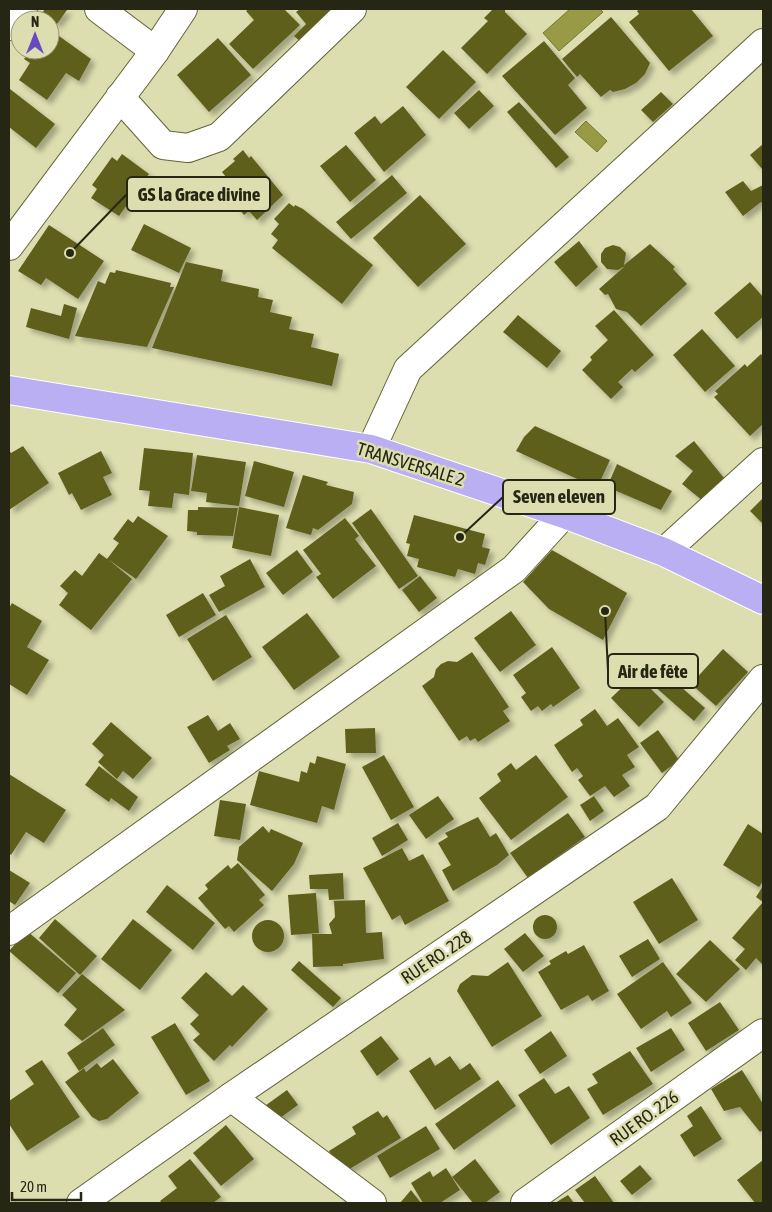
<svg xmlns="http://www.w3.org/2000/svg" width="772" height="1212" viewBox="0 0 772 1212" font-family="'Asap Condensed',sans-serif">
	<defs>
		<filter id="shadow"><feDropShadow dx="4.5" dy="4.5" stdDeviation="2.5" flood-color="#0004"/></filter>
	</defs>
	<rect width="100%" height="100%" fill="#dcdeaf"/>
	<g fill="#999a46" stroke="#767737">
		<path d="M570,9H600L603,12L559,51L543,33Z"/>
		<path d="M586,121L607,141L597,152L575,132Z"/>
	</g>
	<g fill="#5f5f1f" filter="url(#shadow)">
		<path d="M45,9H66L67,10L57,24L42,13Z"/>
		<path d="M249,9H284L300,25L253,69L229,44L254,20L246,11Z"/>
		<path d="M300,9H338L303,44L294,36L306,24L296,12Z"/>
		<path d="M493,9H505V12L527,34L487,74L461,48L488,21L484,18Z"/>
		<path d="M640,9H691L713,36L669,71L629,22L639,14L637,11Z"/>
		<path d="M611,17L650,63L645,74L636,83L625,89L613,92L610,90L601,97L580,74L577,77L562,59Z"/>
		<path d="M52,31L91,59L79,81L66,73L47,100L19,80L30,63L24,59L30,50H50V35Z"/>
		<path d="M218,38L251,75L209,112L177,75Z"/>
		<path d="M544,41L575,78L568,85L587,108L555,135L502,76Z"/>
		<path d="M443,50L476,82L439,119L406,87Z"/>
		<path d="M10,89L55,124L36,148L9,127Z"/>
		<path d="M479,90L494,106L469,129L454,113Z"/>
		<path d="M661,92L673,104L653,122L641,110Z"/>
		<path d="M519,102L569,157L556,168L507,112Z"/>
		<path d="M403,106L426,135L384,172L354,133L375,116L381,124Z"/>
		<path d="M763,144V170L750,155Z"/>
		<path d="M346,145L376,180L350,202L320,166Z"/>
		<path d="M243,150L249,158L251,156L283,195L257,220L249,211L244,215L218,183L226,177L222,172L235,161L233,159Z"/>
		<path d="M122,154L149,174L119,216L91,198L97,189L92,185L112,157L117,161Z"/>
		<path d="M392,175L407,193L351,239L336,222Z"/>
		<path d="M743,181L751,191L763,185V204L761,202L743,216L725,192Z"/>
		<path d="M420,195L466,244L418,287L373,238Z"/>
		<path d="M289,203L294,207L295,205L303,209L373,265L342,304L272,248L278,240L271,234L279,224L274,219Z"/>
		<path d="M144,224L191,248L179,273L131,250Z"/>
		<path d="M49,225L104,261L78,299L46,278L41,285L18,271Z"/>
		<path d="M579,241L598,267L576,287L554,262Z"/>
		<path d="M650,244L675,267L673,269L687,284L641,326L627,312L616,309L608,294L605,295L599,289L625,266L618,270L607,269L601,262V254L605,248L613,245L620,247L626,253L624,265Z"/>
		<path d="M186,262L223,270L221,281L259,289L258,297L273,300L270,312L292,317L289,329L314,334L311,347L339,354L332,386L152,348Z"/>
		<path d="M116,270L171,283L170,287H174L147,347L75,336L98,281L105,284L110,272L115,273Z"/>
		<path d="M750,282L763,297V317L737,339L714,313Z"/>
		<path d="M64,304L77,308L69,339L26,327L31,308L61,316Z"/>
		<path d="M614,310L654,355L635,372L632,369L618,382L623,387L611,399L582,370L592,360L590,357L608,340L595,326Z"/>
		<path d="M518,315L561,351L547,368L503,332Z"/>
		<path d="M702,329L735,366L705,392L673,355Z"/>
		<path d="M761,354L763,357V424L750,436L714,397L718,394L715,391L745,364L747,367Z"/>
		<path d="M535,426L610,460L597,488L516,451L524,437Z"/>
		<path d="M694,441L724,478L703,501L682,484L693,471L675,456Z"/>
		<path d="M23,446L49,483L9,510V450L11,453Z"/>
		<path d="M144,448L193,453L189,495L174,493L172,508L148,506L150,491L139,490Z"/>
		<path d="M101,451L112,473L103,477L112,495L81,510L72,493L69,495L58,473Z"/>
		<path d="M197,455L246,462L239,506L206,502L207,493L191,491Z"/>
		<path d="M254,461L294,472L284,507L245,496Z"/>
		<path d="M617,464L672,491L661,510L607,487Z"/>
		<path d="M303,475L328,482L326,485L354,492L352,504L318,530L313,528L311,535L286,528Z"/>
		<path d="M763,498V524L750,511Z"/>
		<path d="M198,507L238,508L233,536L197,535V532L187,531L188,510H198Z"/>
		<path d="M239,507L279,515L271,556L232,548Z"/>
		<path d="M371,509L418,576L399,589L352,523Z"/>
		<path d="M414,515L485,534L482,547L490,549L485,565L478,563L475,574L458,569L455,577L417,567L419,559L407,556L410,544L406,543Z"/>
		<path d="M138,516L168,536L136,579L109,560L132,579L91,630L59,605L68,593L60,586L75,570L82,576L99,553L107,559L119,543L113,539L128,519L133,523Z"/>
		<path d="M345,518L359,536L355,539L376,566L333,599L316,577L321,574L303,550Z"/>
		<path d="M297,550L313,572L283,595L266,573Z"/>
		<path d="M552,550L627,593L603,640L549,609L523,582Z"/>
		<path d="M250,559L265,587L219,612L209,595L225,586L220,576Z"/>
		<path d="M420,576L437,598L419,612L402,590Z"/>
		<path d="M203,593L216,615L179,637L166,615Z"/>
		<path d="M12,603L42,621L27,647L49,660L27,695L9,684V608Z"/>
		<path d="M511,611L536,645L500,672L474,638Z"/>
		<path d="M307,613L340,657L294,690L262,647Z"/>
		<path d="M226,615L252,657L213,681L187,639Z"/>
		<path d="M552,647L580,688L553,707L551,704L542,711L538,706L531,711L521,697L526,693L513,675Z"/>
		<path d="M723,649L748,672L716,706L691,684Z"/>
		<path d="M472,652L509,707L503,711L510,721L478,742L475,738L470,741L467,736L459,741L422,686L434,677L436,669L441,664L448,661L457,662Z"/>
		<path d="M656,665L705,708L694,721L645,678Z"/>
		<path d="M636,674L664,702L639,727L611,698Z"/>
		<path d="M595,709L607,726L618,718L639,747L627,755L635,767L622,775L630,786L614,797L605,786L590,796L578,780L583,776L577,768L572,772L554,745L583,725L580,720Z"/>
		<path d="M208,715L218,731L230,723L240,739L227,746L230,750L209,763L187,727Z"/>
		<path d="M111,722L152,758L133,779L123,771L117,779L98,762L104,755L92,744Z"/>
		<path d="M375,728L376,753H346L345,729Z"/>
		<path d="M658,730L679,760L662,773L640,743Z"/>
		<path d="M384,755L414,807L391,820L362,767Z"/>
		<path d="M536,755L568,797L511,840L479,798L501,781L497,774L511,763L516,770Z"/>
		<path d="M317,756L346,764L334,810L322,806L317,823L250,805L259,771L299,782L301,771L307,773L310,762L315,764Z"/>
		<path d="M99,766L138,797L129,811L111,798L109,802L85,785Z"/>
		<path d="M9,774L66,810L44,843L26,832L11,855L9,853Z"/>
		<path d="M438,796L454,819L426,839L409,815Z"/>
		<path d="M594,796L604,811L590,821L580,805Z"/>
		<path d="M220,800L246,804L240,840L214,836Z"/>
		<path d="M568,813L585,837L528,878L510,853Z"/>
		<path d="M478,817L490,837L496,833L509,855L497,865L453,891L442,870L451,865L438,843L448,837L445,833Z"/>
		<path d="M398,823L408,840L382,856L372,838Z"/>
		<path d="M748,824L763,834V881L759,887L723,865Z"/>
		<path d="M263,826L269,833L271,829L303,843L294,864L272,891L237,860L239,847Z"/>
		<path d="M402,848L409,861L423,854L449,901L405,925L400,915L392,920L363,868Z"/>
		<path d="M238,863L265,895L259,900L264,905L234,932L229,926L225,929L198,898L208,889L205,885L228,865L231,869Z"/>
		<path d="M9,870L30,883L15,905L9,901Z"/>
		<path d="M343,873L344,899L329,900L328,889H310L309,875Z"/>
		<path d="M672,878L698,920L659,944L633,902Z"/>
		<path d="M167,885L215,923L193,950L146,912Z"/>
		<path d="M763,886V902L756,897Z"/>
		<path d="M316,893L319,933L291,935L288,895Z"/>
		<path d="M365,900L366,933L382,932L384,959L343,964V966L313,967L312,934H332L329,924L335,917L334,901Z"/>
		<path d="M763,902V965L756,958L746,970L735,960L745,949L732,938Z"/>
		<circle cx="545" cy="927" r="12"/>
		<path d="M55,919L97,956L80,975L39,938Z"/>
		<path d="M133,919L172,950L140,990L101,959Z"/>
		<circle cx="268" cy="936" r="16"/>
		<path d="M27,931L76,973L58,993L9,951Z"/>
		<path d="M525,933L544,956L523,972L504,949Z"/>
		<path d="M648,939L660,959L632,977L619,956Z"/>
		<path d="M710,940L740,969L706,1002L676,974Z"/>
		<path d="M584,945L609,991L592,1001L588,995L561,1010L538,972L551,964L549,961L566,951L568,954Z"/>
		<path d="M299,961L341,998L333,1007L291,970Z"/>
		<path d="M508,962L542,1016L492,1047L457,991L460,984L472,975L488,976Z"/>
		<path d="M663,962L692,1003L671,1017L667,1011L641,1029L617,994Z"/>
		<path d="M206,972L232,996L243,985L268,1009L232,1047L230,1045L214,1061L193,1040L200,1034L190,1024L199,1015L181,998Z"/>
		<path d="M82,974L125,1010L82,1041L64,1025L77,1009L62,995Z"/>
		<path d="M720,1002L739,1030L706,1051L688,1023Z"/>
		<path d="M175,1023L210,1081L186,1095L151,1037Z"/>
		<path d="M103,1028L115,1045L79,1071L67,1053Z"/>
		<path d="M671,1028L685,1050L651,1072L636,1048Z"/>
		<path d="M551,1031L567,1056L540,1074L524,1050Z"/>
		<path d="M381,1036L399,1059L377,1076L360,1051Z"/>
		<path d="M630,1051L653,1084L603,1115L587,1089L598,1083L592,1074Z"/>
		<path d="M450,1056L460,1070L470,1063L481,1079L435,1110L409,1071L430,1057L435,1066Z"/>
		<path d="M113,1059L139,1093L107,1119L99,1121L92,1117L65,1082L84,1068L86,1072L97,1063L101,1068Z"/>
		<path d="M42,1060L80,1117L27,1151L9,1124V1101L34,1084L25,1071Z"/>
		<path d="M742,1070L763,1104V1130L760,1132L740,1107L724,1111L711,1089Z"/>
		<path d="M544,1078L555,1094L569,1086L590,1118L551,1145L518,1095Z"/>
		<path d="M498,1080L516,1106L454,1150L435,1124Z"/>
		<path d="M287,1090L298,1105L273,1123L262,1108Z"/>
		<path d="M701,1106L722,1139L694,1157L680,1135L693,1126L687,1116Z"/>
		<path d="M378,1111L383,1118L387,1115L401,1138L343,1173L329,1151L356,1134L352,1127Z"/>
		<path d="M226,1125L254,1159L221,1186L193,1153Z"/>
		<path d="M426,1126L440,1149L390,1178L377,1156Z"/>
		<path d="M190,1159L221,1197L213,1203H162L160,1201L177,1188L168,1176Z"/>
		<path d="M475,1159L500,1192L485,1203H473L452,1177Z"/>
		<path d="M763,1160V1203H755L737,1180Z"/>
		<path d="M640,1165L652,1179L632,1195L620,1181Z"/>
		<path d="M446,1168L460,1190L440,1203H423L411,1183L430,1171L433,1177Z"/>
		<path d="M595,1176L614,1203H585L575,1190Z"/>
		<path d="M411,1190L421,1203H400Z"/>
		<path d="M568,1195L574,1203H555Z"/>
	</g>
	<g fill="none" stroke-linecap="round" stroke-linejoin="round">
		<g stroke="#626338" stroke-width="30">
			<g id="minor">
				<path d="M99,9L155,51"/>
				<path d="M9,26L23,9"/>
				<path d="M120,97L163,145L188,148L219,137L352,9"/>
				<path d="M9,246L155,51L183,9"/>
				<path d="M371,449L408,369L763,43"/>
				<path d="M664,552L763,462"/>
				<path d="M9,931L514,569L564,514"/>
				<path d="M231,1097L372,1203"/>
				<path d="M81,1203L231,1097L657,807L763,679"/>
				<path d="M525,1203L763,1033"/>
			</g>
		</g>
		<g stroke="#fff" stroke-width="30">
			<path id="major" d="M9,390L371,449L564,514L664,552L763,600"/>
		</g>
		<use href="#minor" stroke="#fff" stroke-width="28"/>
		<use href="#major" stroke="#bbaff4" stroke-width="28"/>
	</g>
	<g text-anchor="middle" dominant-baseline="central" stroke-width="5" stroke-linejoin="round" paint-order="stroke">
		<g font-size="18" fill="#252614" stroke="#dcdeaf">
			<text transform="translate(411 464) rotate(17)">TRANSVERSALE 2</text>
			<text transform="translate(436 957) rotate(-34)">RUE RO. 228</text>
			<text transform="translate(644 1118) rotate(-36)">RUE RO. 226</text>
		</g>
	</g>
	<path fill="none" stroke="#252614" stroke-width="2" d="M70 253L127 194M460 537L503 497M605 611L608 671"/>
	<g fill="#252614" stroke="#dcdeaf" stroke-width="2">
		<circle cx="70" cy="253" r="5"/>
		<circle cx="460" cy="537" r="5"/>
		<circle cx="605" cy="611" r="5"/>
	</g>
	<g fill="#dcdeaf" stroke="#252614" stroke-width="2">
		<rect x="127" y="177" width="143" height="34" rx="5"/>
		<rect x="503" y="480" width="112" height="34" rx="5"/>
		<rect x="608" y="654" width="90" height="34" rx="5"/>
	</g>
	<g font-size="19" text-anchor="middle" font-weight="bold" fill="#252614">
		<text x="199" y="201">GS la Grace divine</text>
		<text x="559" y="503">Seven eleven</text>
		<text x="653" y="678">Air de fête</text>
	</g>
	<rect width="772" height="1212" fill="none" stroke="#252614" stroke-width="20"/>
	<g transform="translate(35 35)"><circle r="24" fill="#dcdeaf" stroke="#939471"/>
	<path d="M0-4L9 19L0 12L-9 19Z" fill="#674ac2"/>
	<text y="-8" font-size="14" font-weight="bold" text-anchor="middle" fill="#252614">N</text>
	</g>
	<path d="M12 1192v8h69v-8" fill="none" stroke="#252614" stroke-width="2.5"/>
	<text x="20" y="1192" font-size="15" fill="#252614" stroke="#dcdeaf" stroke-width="4" paint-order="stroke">20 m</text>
</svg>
